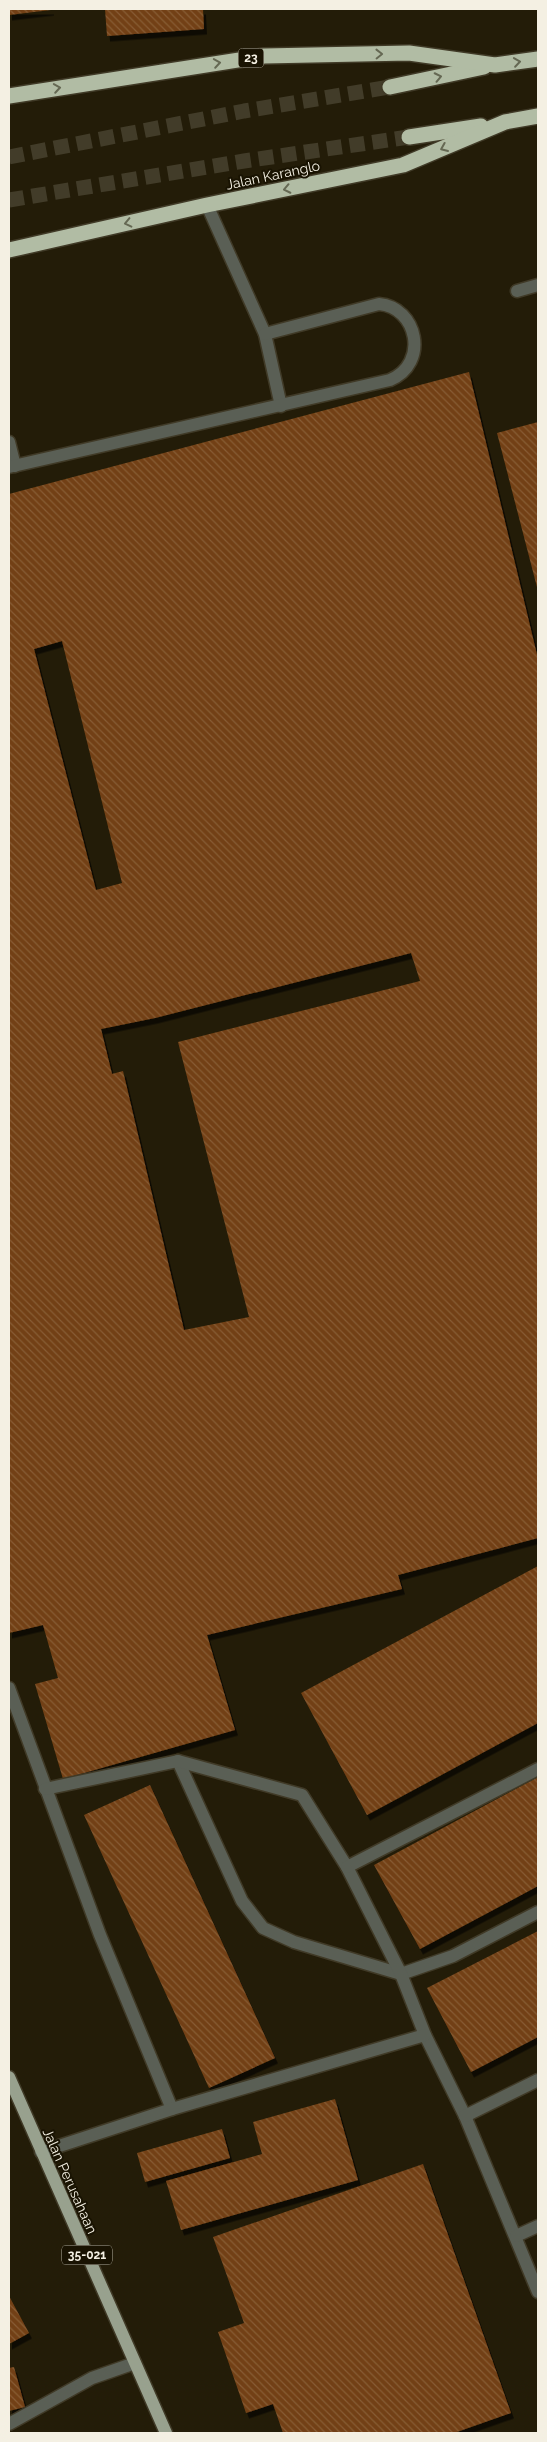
<svg xmlns="http://www.w3.org/2000/svg" width="547" height="2442" viewBox="0 0 547 2442" font-family="Raleway,sans-serif">
	<defs>
		<pattern id="building-back-hatch" width="6" height="6" patternUnits="userSpaceOnUse" patternTransform="scale(1.25)"><rect width="6" height="6" fill="#724014"/><path d="M-1 5l2 2M0 0l6 6M5-1l2 2" fill="none" stroke="#875c36"/></pattern>
		<filter id="shadow"><feDropShadow dx="3" dy="5.5" stdDeviation="0" flood-color="#0009"/></filter>
	</defs>
	<rect width="100%" height="100%" fill="#231c08"/>
	<g fill="url(#building-back-hatch)" fill-rule="evenodd" filter="url(#shadow)">
		<path d="M9,9H51V10L9,15Z"/>
		<path d="M105,9H203L204,29L107,36Z"/>
		<path d="M469,372L538,659V1538L398,1575L402,1589L207,1635L235,1730L63,1779L35,1684L58,1678L43,1625L9,1633V494ZM62,641L122,883L96,890L34,649ZM411,953L420,981L178,1042L249,1317L184,1330L123,1071L112,1074L101,1029L155,1018Z"/>
		<path d="M538,422V591L497,433Z"/>
		<path d="M538,1566V1723L367,1815L301,1693Z"/>
		<path d="M538,1777V1886L420,1949L374,1865Z"/>
		<path d="M150,1785L275,2058L209,2088L84,1815Z"/>
		<path d="M538,1931V2037L471,2072L427,1988Z"/>
		<path d="M335,2099L358,2180L181,2230L166,2181L262,2154L253,2122Z"/>
		<path d="M222,2129L230,2158L145,2182L137,2153Z"/>
		<path d="M423,2164L511,2413L454,2433H283L273,2404L246,2413L218,2332L244,2323L213,2237Z"/>
		<path d="M9,2296L29,2333L9,2344Z"/>
		<path d="M14,2367L25,2407L9,2411V2368Z"/>
	</g>
	<g fill="none" stroke-linecap="round" stroke-linejoin="round">
		<g stroke="#423c29" stroke-width="15" stroke-dasharray="15 8" stroke-linecap="butt">
			<path d="M9,157L244,111L390,87"/>
			<path d="M9,200L244,161L409,137"/>
		</g>
		<g stroke="#403a27" stroke-width="15">
			<g id="lane">
				<path d="M207,205L265,334L281,406"/>
				<path d="M517,291L538,285"/>
				<path d="M9,442L15,466"/>
				<path d="M9,467L390,380C430,363 417,307 379,304L265,334"/>
				<path d="M9,1688L100,1935L172,2109"/>
				<path d="M178,1761L242,1901L263,1928L294,1942L401,1974L453,1956L538,1912"/>
				<path d="M45,1789L178,1761L302,1795L347,1867L401,1974L425,2035L465,2116L538,2292"/>
				<path d="M347,1867L538,1769"/>
				<path d="M465,2116L538,2080"/>
				<path d="M41,2152L172,2109L425,2035"/>
				<path d="M516,2236L538,2226"/>
				<path d="M9,2424L92,2378L135,2363"/>
			</g>
		</g>
		<g stroke="#403a27" stroke-width="15">
			<path id="primary" d="M9,2077L166,2433"/>
		</g>
		<g stroke="#403a27" stroke-width="18">
			<g id="highway">
				<path d="M390,87L484,67"/>
				<path d="M9,96L264,56L409,53L495,65L538,59"/>
				<path d="M409,137L481,126"/>
				<path d="M9,250L207,205L403,165L505,122L538,116"/>
			</g>
		</g>
		<use href="#lane" stroke="#5a5f55" stroke-width="12"/>
		<use href="#primary" stroke="#98a18e" stroke-width="12"/>
		<use href="#highway" stroke="#b1bca4" stroke-width="15"/>
	</g>
	<defs><path id="oneway-chevron" d="M-2-3.5L2.5 0L-2 3.5" fill="none" stroke-width="1.6" stroke-linecap="round" stroke-linejoin="round" transform="scale(1.25)"/></defs>
	<g stroke="#656853">
		<use href="#oneway-chevron" transform="translate(379 54) rotate(-1)"/>
		<use href="#oneway-chevron" transform="translate(517 62) rotate(-8)"/>
		<use href="#oneway-chevron" transform="translate(217 63) rotate(-9)"/>
		<use href="#oneway-chevron" transform="translate(438 77) rotate(-12)"/>
		<use href="#oneway-chevron" transform="translate(57 88) rotate(-9)"/>
		<use href="#oneway-chevron" transform="translate(444 148) rotate(157)"/>
		<use href="#oneway-chevron" transform="translate(287 189) rotate(168)"/>
		<use href="#oneway-chevron" transform="translate(128 223) rotate(167)"/>
	</g>
	<g text-anchor="middle" dominant-baseline="central" stroke-width="4" stroke-linejoin="round" paint-order="stroke">
		<g fill="#191302" stroke="#b2aea0" stroke-width="1">
			<rect x="238.5" y="48.5" width="25" height="19" rx="4"/>
			<rect x="62" y="2245.5" width="50" height="19" rx="4"/>
		</g>
		<g font-size="12" font-weight="bold" fill="#f4f0e3">
			<text x="251" y="58">23</text>
			<text x="87" y="2255">35-021</text>
		</g>
		<g font-size="14" fill="#f4f0e3" stroke="#191302">
			<text transform="translate(273 175) rotate(-12)">Jalan Karanglo</text>
			<text transform="translate(70 2181) rotate(66)">Jalan Perusahaan</text>
		</g>
	</g>
	<rect width="547" height="2442" fill="none" stroke="#f4f0e3" stroke-width="20"/>
</svg>
